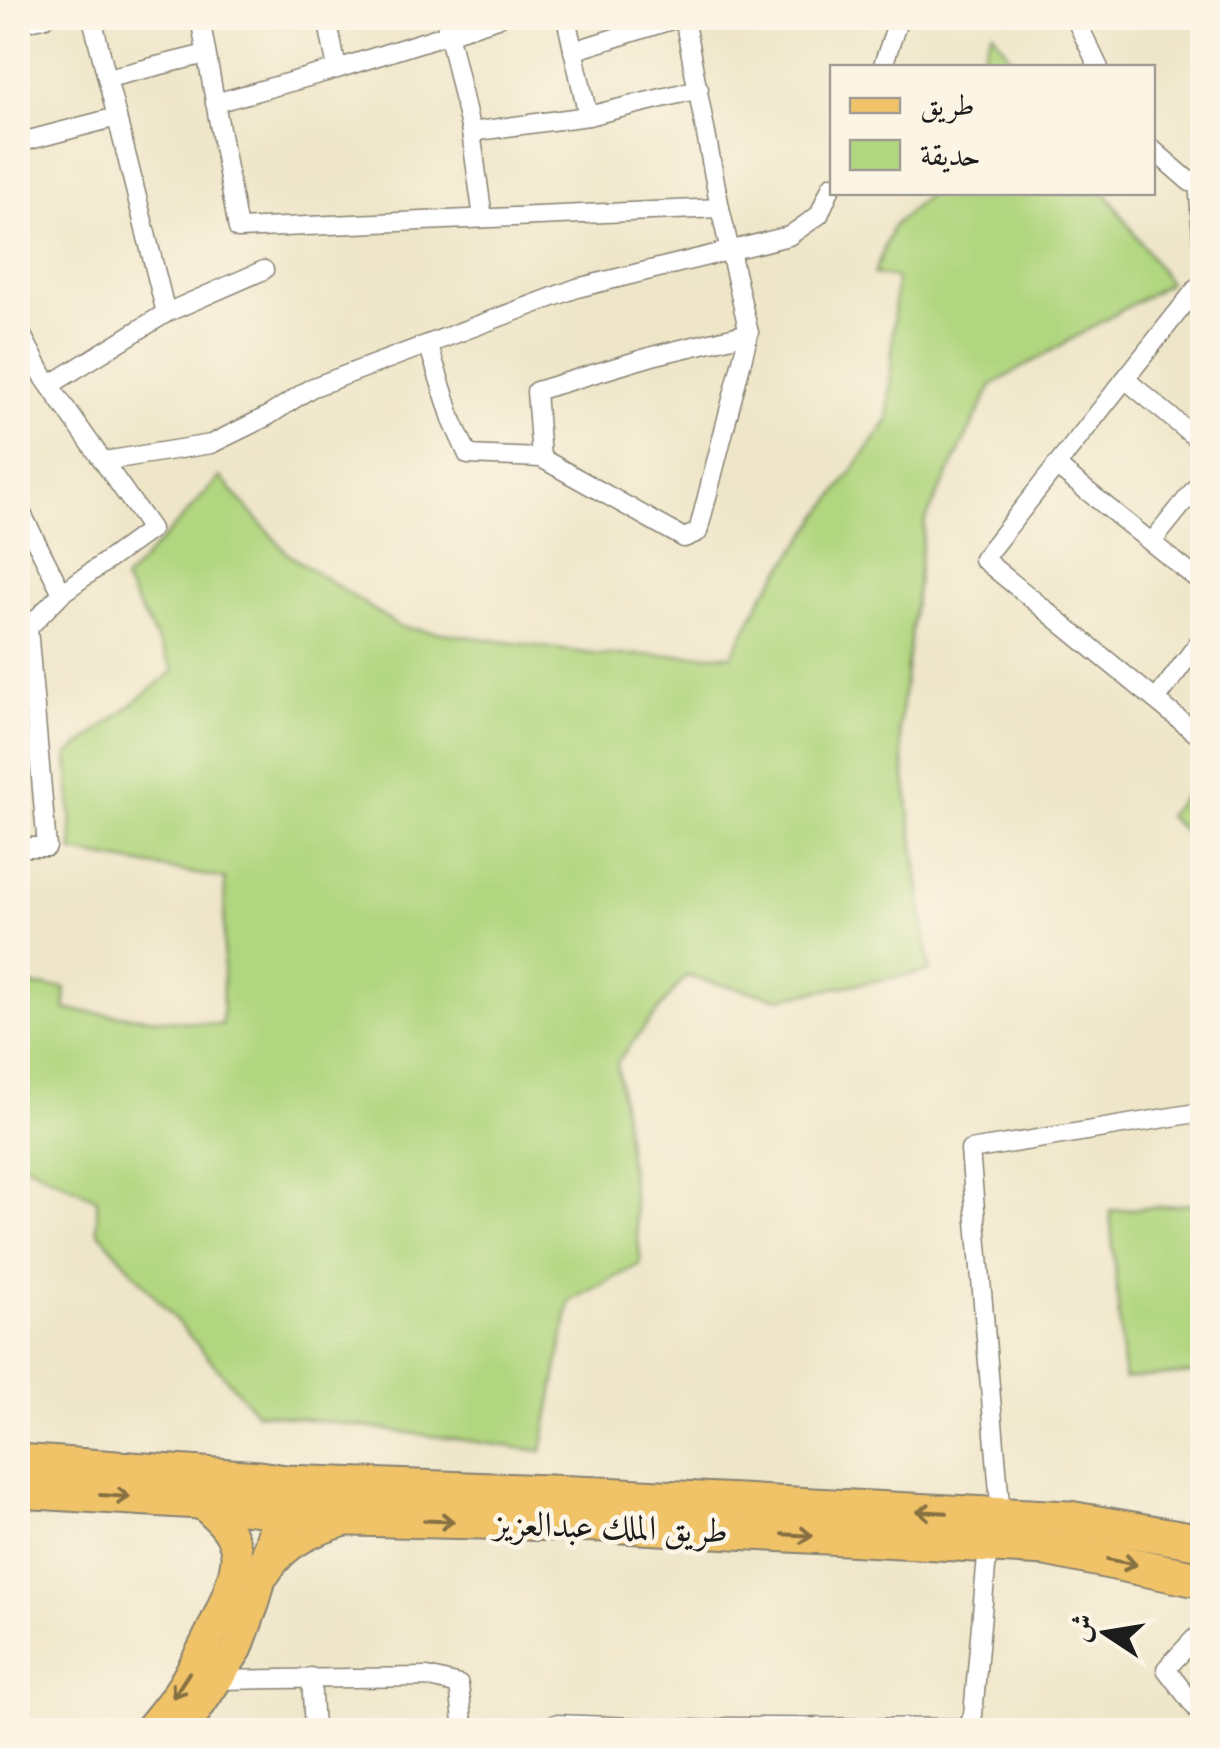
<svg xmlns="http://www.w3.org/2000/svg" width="1220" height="1748" viewBox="0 0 1220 1748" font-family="'IM FELL French Canon',Amiri,serif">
	<rect width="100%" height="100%" fill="#fcf5e5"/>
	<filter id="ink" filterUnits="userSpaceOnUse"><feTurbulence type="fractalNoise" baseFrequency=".01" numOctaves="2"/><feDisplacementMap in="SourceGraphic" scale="20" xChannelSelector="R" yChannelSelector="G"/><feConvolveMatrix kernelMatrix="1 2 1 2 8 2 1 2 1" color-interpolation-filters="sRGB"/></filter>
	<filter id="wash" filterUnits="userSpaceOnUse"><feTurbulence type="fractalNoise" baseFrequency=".0048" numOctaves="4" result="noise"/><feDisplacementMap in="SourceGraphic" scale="40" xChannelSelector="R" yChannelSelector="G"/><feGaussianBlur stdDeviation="2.25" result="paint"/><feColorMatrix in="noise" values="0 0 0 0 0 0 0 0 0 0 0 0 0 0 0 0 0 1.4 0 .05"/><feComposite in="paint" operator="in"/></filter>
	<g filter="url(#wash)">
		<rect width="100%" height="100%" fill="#efe6c9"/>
		<g fill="#b1d67f" stroke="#66794e" stroke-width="2.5">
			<path d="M992,31L1018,67H978Z"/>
			<path d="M930,193H1106L1169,283L992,385L925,521L899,728L930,971L779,998L686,976L617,1062L641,1264L570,1301L542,1451L256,1412L97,1230V1199L18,1160V985L65,988L66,1010L222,1025L225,879L73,852L68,755L174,671L124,581L220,477L288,554L400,627L600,655H732L764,594L888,421L896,278L874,274L893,226Z"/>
			<path d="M1198,779L1202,783V847L1167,816Z"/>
			<path d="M1202,1203V1372L1124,1379L1110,1211Z"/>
		</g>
	</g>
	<g filter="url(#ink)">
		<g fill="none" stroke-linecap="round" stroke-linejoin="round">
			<g stroke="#868172" stroke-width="21">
				<g id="street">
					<path d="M92,18L166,313"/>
					<path d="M200,18L238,229L720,208"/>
					<path d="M327,18L337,69"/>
					<path d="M445,18L471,132L483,218"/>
					<path d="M566,18L588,116L699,89"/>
					<path d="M1075,18L1099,68"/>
					<path d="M18,23L44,18"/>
					<path d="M573,51L678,18"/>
					<path d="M882,68L899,18"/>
					<path d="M108,78L206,54"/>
					<path d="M215,103L337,69L498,18"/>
					<path d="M471,132L588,116"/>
					<path d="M18,143L117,117"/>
					<path d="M1152,149L1190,182L1202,178"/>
					<path d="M1198,179L1202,238"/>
					<path d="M1202,294L1196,289L983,559L1202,738"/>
					<path d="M18,328L45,379L151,529L62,593L28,628H18"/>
					<path d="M428,344L453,422L468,455L541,458L684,538L698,532L749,333L720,208L684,18"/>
					<path d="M1125,379L1202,443"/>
					<path d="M50,385L166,313L264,270"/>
					<path d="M541,458L536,391L656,355L749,333"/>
					<path d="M104,461L211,444L268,416L311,388L577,288L789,236L819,215L832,185"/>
					<path d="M1056,466L1202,583"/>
					<path d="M18,506L62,593"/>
					<path d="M1152,542L1202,480"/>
					<path d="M1156,700L1202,638"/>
					<path d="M18,847H47L28,628"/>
					<path d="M1001,1516L970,1150L1202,1112"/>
					<path d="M1202,1642L1194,1639L1166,1669L1202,1716"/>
					<path d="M311,1677L314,1730"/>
					<path d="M216,1680L427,1677L459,1685L464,1730"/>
					<path d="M554,1730L555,1724L716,1730L727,1727L968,1728"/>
					<path d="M967,1730L973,1715L988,1545"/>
				</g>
			</g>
			<g stroke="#868172" stroke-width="34">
				<g id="primary">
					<path d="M265,1573C284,1541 316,1529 350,1519"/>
					<path d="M149,1730C162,1714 176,1698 186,1680C202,1652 241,1580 236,1549C232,1528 214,1514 199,1501"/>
					<path d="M183,1730L237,1649L254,1603L285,1487"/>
				</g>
			</g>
			<g stroke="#868172" stroke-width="39">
				<g id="highway">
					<path d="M18,1462L259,1479L286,1483L602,1495L1069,1519L1202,1542"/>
					<path d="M18,1490L199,1501L351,1518L603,1524L1046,1548L1202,1580"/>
				</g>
			</g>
			<use href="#street" stroke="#fff" stroke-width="18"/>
			<use href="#primary" stroke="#f0c369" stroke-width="30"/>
			<use href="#highway" stroke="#f0c369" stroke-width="35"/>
		</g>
		<defs><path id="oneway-shaft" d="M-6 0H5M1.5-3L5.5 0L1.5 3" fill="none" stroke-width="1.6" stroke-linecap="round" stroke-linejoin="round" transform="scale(2.5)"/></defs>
		<g stroke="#867042">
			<use href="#oneway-shaft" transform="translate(115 1496) rotate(4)"/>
			<use href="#oneway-shaft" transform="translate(932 1512) rotate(-177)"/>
			<use href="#oneway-shaft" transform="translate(439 1521) rotate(2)"/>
			<use href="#oneway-shaft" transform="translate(798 1535) rotate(3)"/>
			<use href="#oneway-shaft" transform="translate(1122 1562) rotate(11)"/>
			<use href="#oneway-shaft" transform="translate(181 1685) rotate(123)"/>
		</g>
	</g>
	<g text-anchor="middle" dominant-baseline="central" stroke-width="9" stroke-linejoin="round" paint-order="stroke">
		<g font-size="35" fill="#1c1c1c" stroke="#fcf5e5">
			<text transform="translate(611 1527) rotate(2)">طريق الملك عبدالعزيز</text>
		</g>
	</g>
	<rect width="1220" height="1748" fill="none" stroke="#fcf5e5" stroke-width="60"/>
	<rect x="830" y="65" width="325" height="130" fill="#fcf5e5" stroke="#a29e95" stroke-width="2.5"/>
	<rect x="850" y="98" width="50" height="15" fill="#f0c369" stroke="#a29e95" stroke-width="2.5"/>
	<text x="920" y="115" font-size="30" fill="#1c1c1c">طريق</text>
	<rect x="850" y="140" width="50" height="30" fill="#b1d67f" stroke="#a29e95" stroke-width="2.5"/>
	<text x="920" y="165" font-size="30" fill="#1c1c1c">حديقة</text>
	<g transform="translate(1105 1633) rotate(282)" stroke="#fcf5e5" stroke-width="8" paint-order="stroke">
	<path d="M0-8L18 38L0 25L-18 38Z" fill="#1c1c1c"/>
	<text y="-15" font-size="28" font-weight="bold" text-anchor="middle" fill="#1c1c1c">ش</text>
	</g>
</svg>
